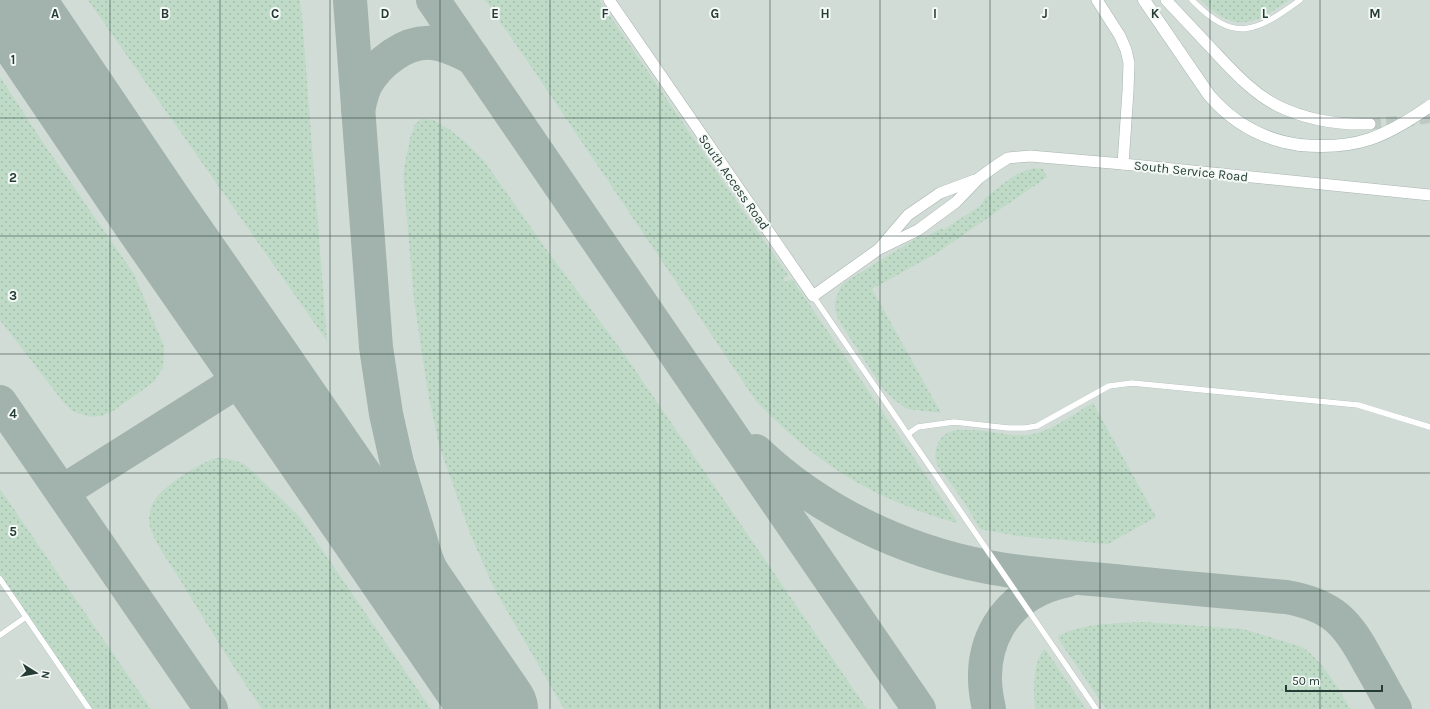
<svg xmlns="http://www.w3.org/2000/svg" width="1430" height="709" viewBox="0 0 1430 709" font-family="Karla,sans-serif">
	<defs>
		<pattern id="grass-dots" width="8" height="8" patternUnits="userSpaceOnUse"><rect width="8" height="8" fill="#bfdbc7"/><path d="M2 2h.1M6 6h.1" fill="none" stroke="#a4bdac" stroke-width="1.8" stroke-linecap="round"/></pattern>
	</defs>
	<rect width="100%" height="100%" fill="#e4ece8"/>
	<rect fill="#d2dcd7" x="0" y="0" width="1430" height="709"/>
	<g fill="url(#grass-dots)">
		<path d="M88,0H300L302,17L327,341Z"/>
		<path d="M485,0H599L724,183L788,275L784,278L785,282L792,279L957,521V523C917,512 875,495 840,472C809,452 781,427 756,401L528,62Z"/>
		<path d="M1201,0H1289C1254,25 1234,34 1201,0Z"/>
		<path d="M0,77L44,144L134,274L164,346V354L163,367L155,381L113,411L102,416L91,417L74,412L64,403L0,320Z"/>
		<path d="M422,119L434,120L450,130L464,141L484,161L549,253L622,351L867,709H564L495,590L471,536L439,445L428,393L414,300L403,173L410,138L415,124Z"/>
		<path d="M1033,168L1043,169L1047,177L937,253L872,289L941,413L907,409L896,401L884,390L841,324L837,316L835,309V301L841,286L845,282L922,235L925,238L941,228L943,230L980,206L986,197L1004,183L1017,174Z"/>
		<path d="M1093,403L1156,517L1108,544L1017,536L980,529C974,519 968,508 961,498C954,487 945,477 938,466C931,453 938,435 952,431C959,429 966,430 973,430C993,431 1013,438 1033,434C1053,430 1075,413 1093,403Z"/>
		<path d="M216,458C228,458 238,460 248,467L299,516L431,709H262C232,666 206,622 179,578C171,565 149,535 149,521C149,515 151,506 154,501C161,487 201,462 216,458Z"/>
		<path d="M0,489L151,709H89L0,579Z"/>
		<path d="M1145,622L1243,629L1302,647C1324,662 1337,688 1351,709H1106L1059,640L1058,636C1082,623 1118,623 1145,622Z"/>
		<path d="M1044,649H1045L1086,709H1084L1083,707L1081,709H1035C1034,689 1032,666 1044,649Z"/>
	</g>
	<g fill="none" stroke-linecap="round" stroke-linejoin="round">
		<g stroke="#a2b2ac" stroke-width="34">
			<path d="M350,0L376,347L386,414L397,463L426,558L450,616L481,677L501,709"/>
			<path d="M433,0L919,709"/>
			<path d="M358,110C360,102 362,93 365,86C377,63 405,41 432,43C447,44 460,52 473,58"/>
			<path d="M0,402L211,709"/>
			<path d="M756,451C819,511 903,551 988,567C1029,575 1072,577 1114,581C1172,587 1229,592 1286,597C1333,605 1348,623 1369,663C1378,678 1386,694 1395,709"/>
			<path d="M62,492L260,367"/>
			<path d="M989,709C974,646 1003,593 1068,580"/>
		</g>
		<path stroke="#a2b2ac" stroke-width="86" d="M9,0L151,210L260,367L495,709"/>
		<path stroke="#bec9c4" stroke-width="11" stroke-dasharray="11 5.5" stroke-linecap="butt" d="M1370,124L1417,120L1430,117"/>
		<g stroke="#a7b4af" stroke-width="6">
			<g id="lane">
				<path d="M1192,0C1235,44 1256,32 1300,0"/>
				<path d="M813,296L1096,709"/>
				<path d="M908,434L918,427L954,422L1008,428H1025L1037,426L1109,386L1132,383L1358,405L1430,427"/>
				<path d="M0,579L89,709"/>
				<path d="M0,635L26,617"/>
			</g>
		</g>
		<g stroke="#a7b4af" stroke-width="12">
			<g id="street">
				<path d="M609,0L813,296L879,249L908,215L940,193L975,180"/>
				<path d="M1097,0L1120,36L1126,50L1129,63L1128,91L1123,164"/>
				<path d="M1166,0C1181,16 1196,32 1212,49C1232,70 1252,93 1278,106C1307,120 1338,125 1370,124"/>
				<path d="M879,249L918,230L956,202L979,178L997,165L1008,158L1030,156L1123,164L1430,195"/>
			</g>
		</g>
		<g stroke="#a3b6b0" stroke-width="13">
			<path id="secondary" d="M1144,0L1209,95C1233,123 1263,140 1300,145"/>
		</g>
		<use href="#lane" stroke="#fff" stroke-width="5.5"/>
		<use href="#street" stroke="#fff" stroke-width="11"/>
		<use href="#secondary" stroke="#fff" stroke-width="12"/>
		<g stroke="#a3b6b0" stroke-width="13" stroke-linecap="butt">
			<path id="secondary-bridge" d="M1300,145C1356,150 1384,138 1430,106"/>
		</g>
		<use href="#secondary-bridge" stroke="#fff" stroke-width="12"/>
	</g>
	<path fill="none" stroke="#253c36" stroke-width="1" stroke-opacity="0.55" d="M110,0V709M220,0V709M330,0V709M440,0V709M550,0V709M660,0V709M770,0V709M880,0V709M990,0V709M1100,0V709M1210,0V709M1320,0V709M0,118H1430M0,236H1430M0,354H1430M0,473H1430M0,591H1430"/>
	<g text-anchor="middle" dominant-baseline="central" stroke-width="4" stroke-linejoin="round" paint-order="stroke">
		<g font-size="13" fill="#253c36" stroke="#f4f9f6">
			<text transform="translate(1191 171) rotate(6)">South Service Road</text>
			<text transform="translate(734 182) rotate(55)">South Access Road</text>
		</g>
	</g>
	<g font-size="13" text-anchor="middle" font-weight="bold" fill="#253c36" stroke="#f4f9f6" stroke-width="4" stroke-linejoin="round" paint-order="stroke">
		<text x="55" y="18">A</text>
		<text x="165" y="18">B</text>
		<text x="275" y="18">C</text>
		<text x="385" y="18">D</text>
		<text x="495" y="18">E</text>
		<text x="605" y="18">F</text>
		<text x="715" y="18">G</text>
		<text x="825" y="18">H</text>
		<text x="935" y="18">I</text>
		<text x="1045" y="18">J</text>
		<text x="1155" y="18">K</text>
		<text x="1265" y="18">L</text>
		<text x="1375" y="18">M</text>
		<text x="13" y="64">1</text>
		<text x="13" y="182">2</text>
		<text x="13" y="300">3</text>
		<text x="13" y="418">4</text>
		<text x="13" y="536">5</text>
	</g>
	<g transform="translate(36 673) rotate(101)" stroke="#f4f9f6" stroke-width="3" paint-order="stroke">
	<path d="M0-3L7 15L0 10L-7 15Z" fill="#253c36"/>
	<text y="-6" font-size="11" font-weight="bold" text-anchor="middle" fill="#253c36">N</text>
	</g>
	<path d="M1286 685v6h96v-6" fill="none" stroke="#253c36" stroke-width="2"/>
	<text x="1292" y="685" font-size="12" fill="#253c36" stroke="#f4f9f6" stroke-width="3" paint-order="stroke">50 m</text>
</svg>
